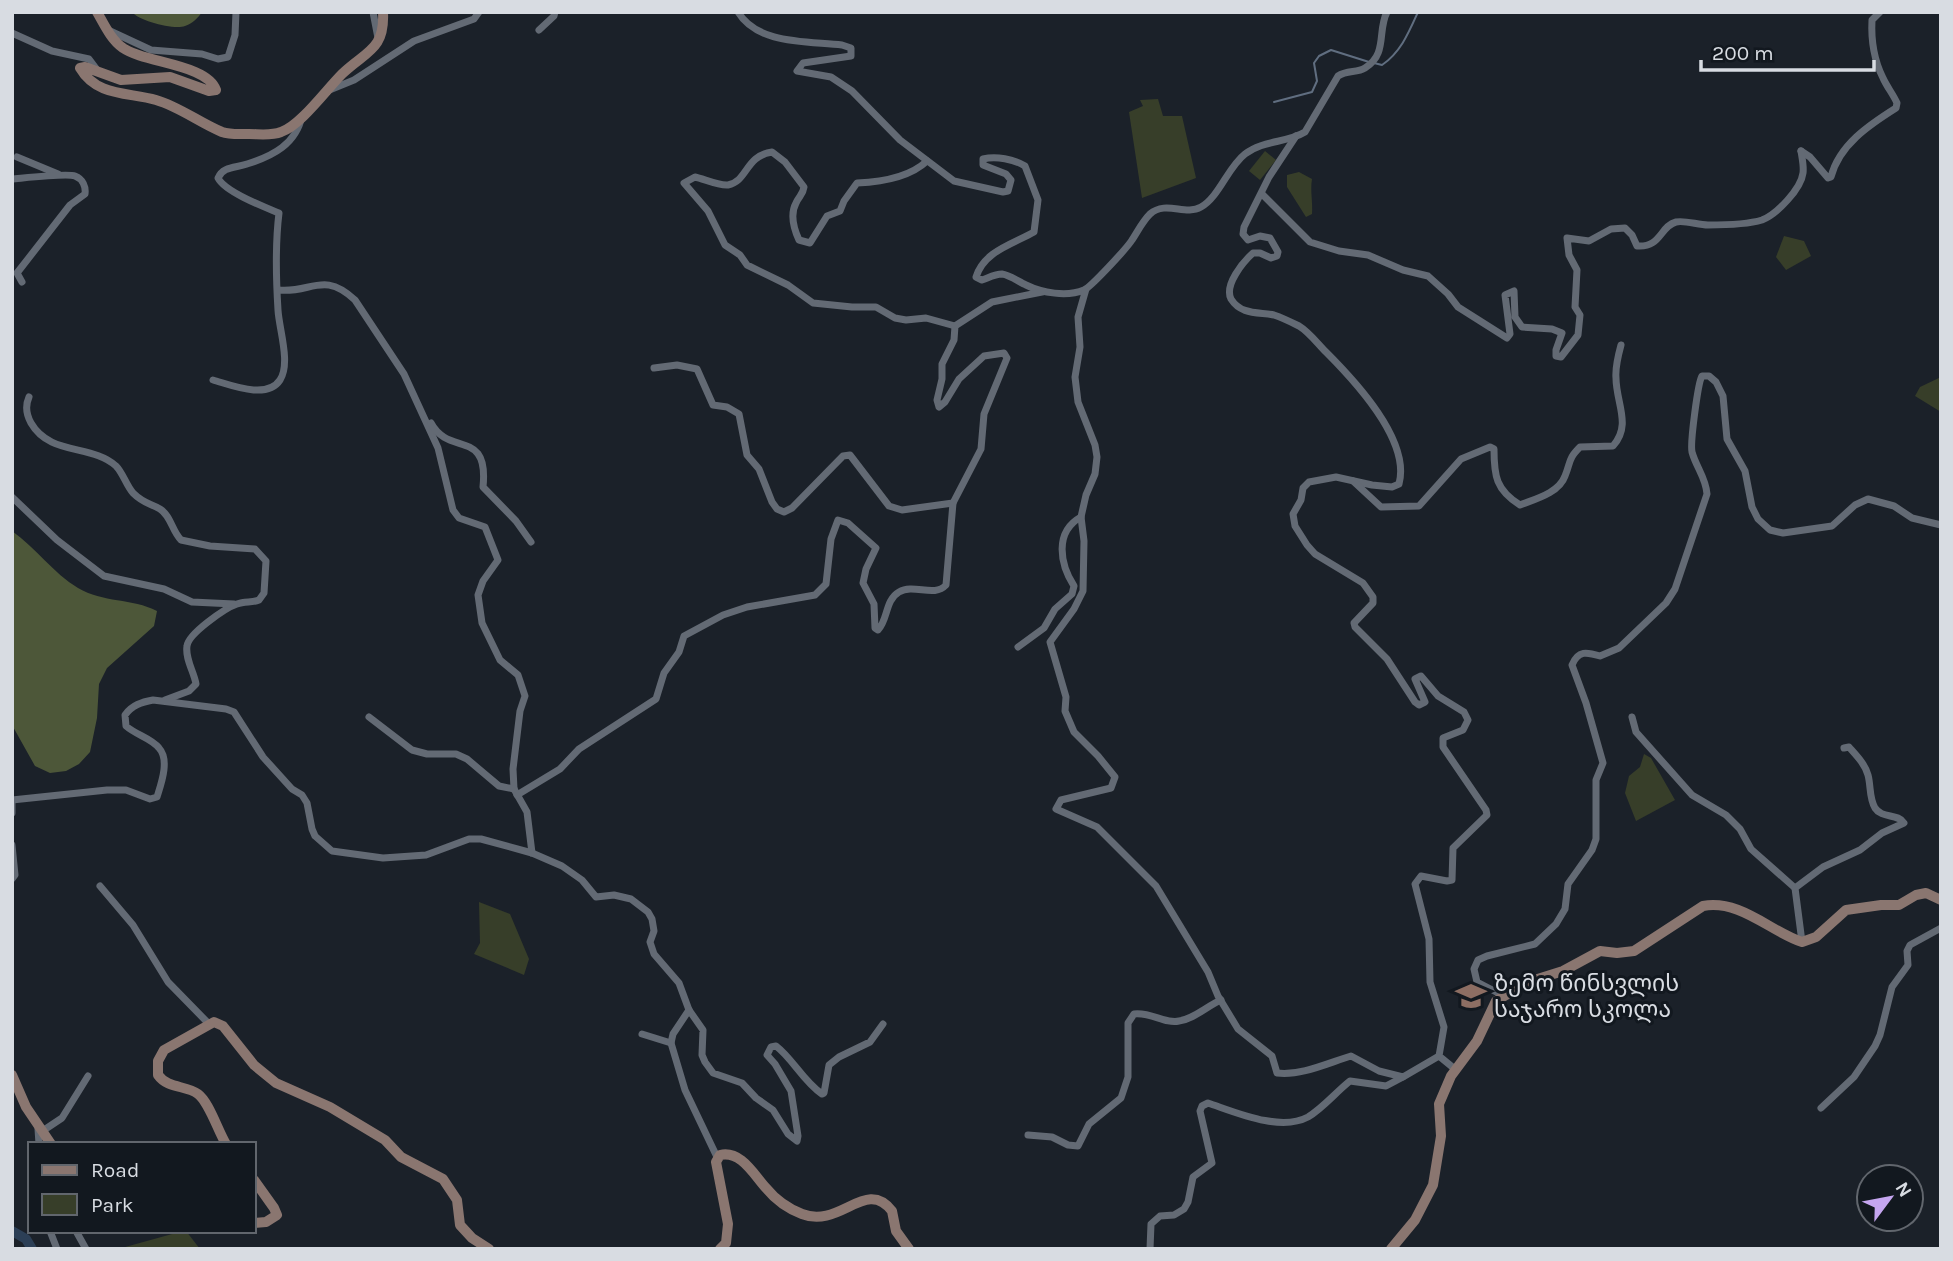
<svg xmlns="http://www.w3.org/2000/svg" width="1953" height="1261" viewBox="0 0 1953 1261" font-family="Karla,'Noto Sans Georgian',sans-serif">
	<rect width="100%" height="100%" fill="#1b2129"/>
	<g fill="#373e29">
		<path d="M1158,99L1163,116H1182L1196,178L1142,198L1129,112L1143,106L1140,100Z"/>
		<path d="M1265,151L1276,160L1260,180L1249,171Z"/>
		<path d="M1299,172L1312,179C1310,191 1313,202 1312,214L1306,217L1287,187V175Z"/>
		<path d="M1784,236L1804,241L1811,256L1786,270L1776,257Z"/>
		<path d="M1941,377V412L1915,396L1920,387Z"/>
		<path d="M1644,754L1651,758L1675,800L1636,821L1625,793L1629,776L1640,767Z"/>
		<path d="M479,902L510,914L529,959L524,975L474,954L480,943Z"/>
		<path d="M183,1231H186L200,1249H118Z"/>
	</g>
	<g fill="#4d5739">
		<path d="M132,12H202C198,18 192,24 185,26C174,30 139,21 132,12Z"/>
		<path d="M12,531C36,548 53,573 78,588C103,603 132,598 157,611L154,626L107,668L99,684L97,718L90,752L79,764L66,771L50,773L35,766L12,725Z"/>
	</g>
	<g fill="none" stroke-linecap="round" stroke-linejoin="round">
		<g stroke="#606e80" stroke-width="2">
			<path d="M1374,63L1382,65C1401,52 1409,32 1418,12"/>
			<path d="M1274,102L1312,92L1317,81L1314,63L1319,56L1331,50L1369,62"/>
		</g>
		<path stroke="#2c3f56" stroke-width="10" d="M12,1231L26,1239L32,1249"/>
		<g stroke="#636a74" stroke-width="7">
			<path d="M373,12L378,38"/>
			<path d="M738,12C758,45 808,41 842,45L851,48V56L803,63L797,71L831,77L852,91L900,140L954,181L1003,192L1008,191L1011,180L1006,174L983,165V159C996,156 1014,159 1025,166L1038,200L1034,232C1013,244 984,251 976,277L982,280C988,278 995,274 1002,274C1010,275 1019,282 1026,285C1042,293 1067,297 1084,290C1091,287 1127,248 1132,240C1138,231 1142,222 1150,214C1166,200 1185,216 1201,207C1219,197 1228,167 1245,154C1263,140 1287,143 1305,132L1338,76C1347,70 1357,73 1365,68C1388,54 1377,31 1387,12"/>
			<path d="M108,30L151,50L202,54L218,59L228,57L235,35L236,12"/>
			<path d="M539,30L554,16L555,12"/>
			<path d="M12,33L52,51L89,59L98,71"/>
			<path d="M327,91L354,80L414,41L474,19L479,12"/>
			<path d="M1296,136L1269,177L1244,227L1243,234L1248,240L1260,236L1270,238L1278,252L1277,256L1271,258L1260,253H1253C1243,262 1224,285 1231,299C1241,315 1258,312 1274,315C1283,318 1291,322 1299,326C1309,332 1318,344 1326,352C1354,380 1411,440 1399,484L1392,487L1372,485L1336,477L1309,482L1303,488L1301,500L1293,514L1295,526L1307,545L1315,554L1363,583L1373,597V603L1354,623L1355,627L1387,659L1415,702L1419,705L1425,702L1415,679L1421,676L1438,696L1464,712L1468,720L1463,730L1443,738V747L1486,810L1487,815L1453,848L1452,880L1447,881L1421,876L1415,884L1429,939L1430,982L1444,1027L1439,1056L1456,1070"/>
			<path d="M1801,151L1810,157L1828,178L1831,177C1839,145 1869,125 1896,108L1897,103C1893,94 1887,87 1883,78C1874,60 1871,39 1872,20L1880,12"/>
			<path d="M17,157L58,174"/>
			<path d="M927,161C909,178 881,182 857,183L844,201L840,211L827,216L810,243L799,240C794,229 790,214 796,203C799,196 803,195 804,187L785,162L772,152C745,156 748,181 728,185C719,186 704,179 695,177L684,183L708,211L725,245L740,255L747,265L788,285L813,303L852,307H876L895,318L906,320L926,318L955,326"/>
			<path d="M12,179C24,178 67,173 75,176C83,179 86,187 85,194L70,205L17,273L22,282"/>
			<path d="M1262,194L1310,242L1339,251L1368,255L1403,270L1428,276L1448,294L1458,307L1507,338L1510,334L1505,295L1514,291L1515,317L1522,327L1552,329L1562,333L1556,350V356L1561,357L1578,335L1580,315L1575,307L1577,270L1569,255L1567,238L1589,241L1611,229L1625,228L1632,235L1637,246C1661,248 1660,226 1676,222C1685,220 1698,225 1708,225C1722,225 1749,224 1762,220C1777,214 1801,189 1803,173C1804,166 1802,158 1801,151"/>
			<path d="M1086,289L1078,317L1080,347L1075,377L1078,402L1095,445L1097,457L1095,474L1086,495L1081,517L1084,541L1083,591L1074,609L1050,642L1066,697L1065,711L1074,732L1098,756L1115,777L1111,788L1061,800L1056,809L1097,827L1156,886L1208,972L1218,996L1238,1029L1272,1056L1277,1073C1301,1076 1328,1063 1351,1056L1379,1071L1403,1077L1439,1056"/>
			<path d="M278,290C311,294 323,270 355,300L404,374L438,448L453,510L459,518L485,527L498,560L483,581L478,595L482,623L500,660L518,675L525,696L520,711L513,769L514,789L527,812L532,853"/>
			<path d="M654,368L677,365L697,369L713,405L727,407L739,414L747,455L759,469L772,502L777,509L784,512L792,508L843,456L850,455L889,506L902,510L953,503L981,449L984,414L1007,358L1004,353L984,356L959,379L945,402L939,407L937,400L942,379V364L954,340L955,326L992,302L1042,292"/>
			<path d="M213,380C231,385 267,400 280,380C291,363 279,329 278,310C276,278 275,245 279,213C264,207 225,192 218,178C223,166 236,168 247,164C273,156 296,144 302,116"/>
			<path d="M29,397C25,406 26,414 31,423C50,456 92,444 116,466C123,473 126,485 133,493C144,504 150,503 160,509C171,516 172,531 181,540L210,546L255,549L266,561L264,593L259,600C252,603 245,601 237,604C225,608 188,634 187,646C185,659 194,672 196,684L189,691L165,700"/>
			<path d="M431,423C449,457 489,428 483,487L516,521L531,542"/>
			<path d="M1353,481L1381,507L1419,506L1461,459L1490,447L1494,449C1494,476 1496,490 1520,505C1535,499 1559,493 1565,476C1571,461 1568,459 1580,447L1613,446C1632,425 1616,403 1616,378C1615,367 1618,356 1621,345"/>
			<path d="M12,497L57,540L104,576L164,589L192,602L234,604"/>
			<path d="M1018,647L1044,628L1055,609L1072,594L1074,586C1060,564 1054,532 1081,517"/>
			<path d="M369,717L412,750L427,754H456L467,759L499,786L514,789"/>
			<path d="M1632,717L1636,732L1692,795L1726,815L1740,829L1751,849L1795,888"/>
			<path d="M517,795L560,769L579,749L656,699L664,673L679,652L684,636L723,615L747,607L815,595L826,584L831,539L838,520L848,523L876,548L866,569L863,583L874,604L875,628L878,630C888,620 885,600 899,592C914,583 934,598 946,585L953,503"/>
			<path d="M12,800L107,790H126L150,799L157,797C161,784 170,760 159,748C151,738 136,735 126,726L125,715C132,705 142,702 153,700L226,709L234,712L263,757L292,789L302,795L307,803L312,829L315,836L332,851L383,858L426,855L469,839H481L532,853L562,866L582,880L596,897L614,895L631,899L648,912L652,919L654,931L650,942L654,954L679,983L689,1010L703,1030L702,1055L705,1062L713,1073L742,1083L756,1098L773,1110L788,1134L797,1141L798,1136L791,1091L775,1064L767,1055L771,1047L776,1046C793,1059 803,1081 822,1094L824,1093L829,1065L839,1057L870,1042L883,1024"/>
			<path d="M12,800V813"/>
			<path d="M12,845L15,875L12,879"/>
			<path d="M100,886L133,925L168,982L209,1024"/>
			<path d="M1802,942L1795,888L1823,867L1860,850L1882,833L1904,823C1898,813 1882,819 1875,808C1869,798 1871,786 1868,775C1865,764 1857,756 1849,747L1844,748"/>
			<path d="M1502,995L1477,982L1474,969L1478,960L1487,956L1535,944L1556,924L1565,909L1568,884L1592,850L1596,839V780L1603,763L1586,703L1572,665C1578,650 1587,652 1600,656L1619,648L1666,603L1675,589L1707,494C1706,478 1696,467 1692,452C1690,443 1698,382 1702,376H1709L1716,382L1723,396L1727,439L1745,471L1752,507L1758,519L1770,530L1783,533L1832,526L1855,505L1868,499L1894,506L1912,518L1941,525"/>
			<path d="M689,1010L673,1034L671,1043L685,1090L717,1157"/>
			<path d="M642,1034L671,1043"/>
			<path d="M1821,1108L1854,1077L1875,1046L1880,1035L1892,987L1908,965L1907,951L1910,945L1941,928"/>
			<path d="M38,1129L39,1144"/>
			<path d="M41,1132L62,1118L88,1076"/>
			<path d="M1028,1135L1052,1137L1068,1145L1078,1146L1089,1124L1121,1098L1128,1077V1023L1134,1014C1152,1012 1164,1024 1179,1021C1194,1019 1207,1006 1221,1000"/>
			<path d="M50,1231L57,1249"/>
			<path d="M76,1231L86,1249"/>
			<path d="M1150,1249L1151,1224L1160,1216L1174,1215L1184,1209L1188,1202L1193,1177L1212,1163L1200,1111L1202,1106L1208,1103C1235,1112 1280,1132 1308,1117C1323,1108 1336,1092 1350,1081L1386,1086L1403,1077"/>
		</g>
		<g stroke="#8a7670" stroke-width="10">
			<path d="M97,12C104,24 111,40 123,48C144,63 207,64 216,90L209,91L170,77L121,80L85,67L80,68C97,97 129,92 156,100C180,107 200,123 222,132C230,135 241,134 249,134C259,134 271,136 281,132C300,126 326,90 342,74C366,51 385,50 383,12"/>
			<path d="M12,1075L26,1107L51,1144"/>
			<path d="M226,1144C218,1131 209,1102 198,1094C186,1085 168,1089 158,1075V1061L164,1050L214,1022L223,1026L254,1065L276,1083L330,1107L385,1140L401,1157L443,1179L457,1200L460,1225L472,1238L489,1249"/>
			<path d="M254,1180L274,1208L277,1215L266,1222L254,1223"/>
			<path d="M720,1249L726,1243L728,1224L716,1162L720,1155C741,1150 754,1175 766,1188C775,1199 789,1209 802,1214C840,1229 866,1177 892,1211L896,1231L909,1249"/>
			<path d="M1391,1249L1415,1220L1433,1185L1441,1136L1439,1104L1451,1076L1477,1041L1496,1001L1528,982L1563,971L1600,951L1617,953L1634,951L1703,906C1740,899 1771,932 1802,942L1816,937L1846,910L1881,905H1899L1916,895L1926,893L1941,900"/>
		</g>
	</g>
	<defs>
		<g id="school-bare" transform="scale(2.415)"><path d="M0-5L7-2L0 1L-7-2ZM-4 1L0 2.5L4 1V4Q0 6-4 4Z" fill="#8d6e63" stroke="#12181f" stroke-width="2.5" paint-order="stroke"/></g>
	</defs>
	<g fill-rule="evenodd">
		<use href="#school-bare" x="1471" y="996"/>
	</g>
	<g text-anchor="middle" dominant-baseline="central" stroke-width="6" stroke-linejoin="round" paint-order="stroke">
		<g font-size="23" fill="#d8dce2" stroke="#12181f" text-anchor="start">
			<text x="1494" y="983">ზემო წინსვლის<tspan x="1494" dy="26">საჯარო სკოლა</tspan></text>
		</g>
	</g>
	<rect width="1953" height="1261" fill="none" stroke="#d8dce2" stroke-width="28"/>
	<rect x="28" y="1142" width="228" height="91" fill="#12181f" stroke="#61666d" stroke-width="2"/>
	<rect x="42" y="1165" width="35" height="10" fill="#8a7670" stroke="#61666d" stroke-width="2"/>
	<text x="91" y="1177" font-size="21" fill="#d8dce2">Road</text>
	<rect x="42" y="1194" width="35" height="21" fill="#373e29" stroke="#61666d" stroke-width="2"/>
	<text x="91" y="1212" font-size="21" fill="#d8dce2">Park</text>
	<g transform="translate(1890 1198) rotate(58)"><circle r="33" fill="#12181f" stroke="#61666d" stroke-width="2"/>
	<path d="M0-5L12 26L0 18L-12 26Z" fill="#c5a6f0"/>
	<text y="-10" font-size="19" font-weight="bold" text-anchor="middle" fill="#d8dce2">N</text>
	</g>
	<path d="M1701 60v10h173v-10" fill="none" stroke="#d8dce2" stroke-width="3.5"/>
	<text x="1712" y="60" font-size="21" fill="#d8dce2" stroke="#12181f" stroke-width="5" paint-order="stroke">200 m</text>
</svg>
